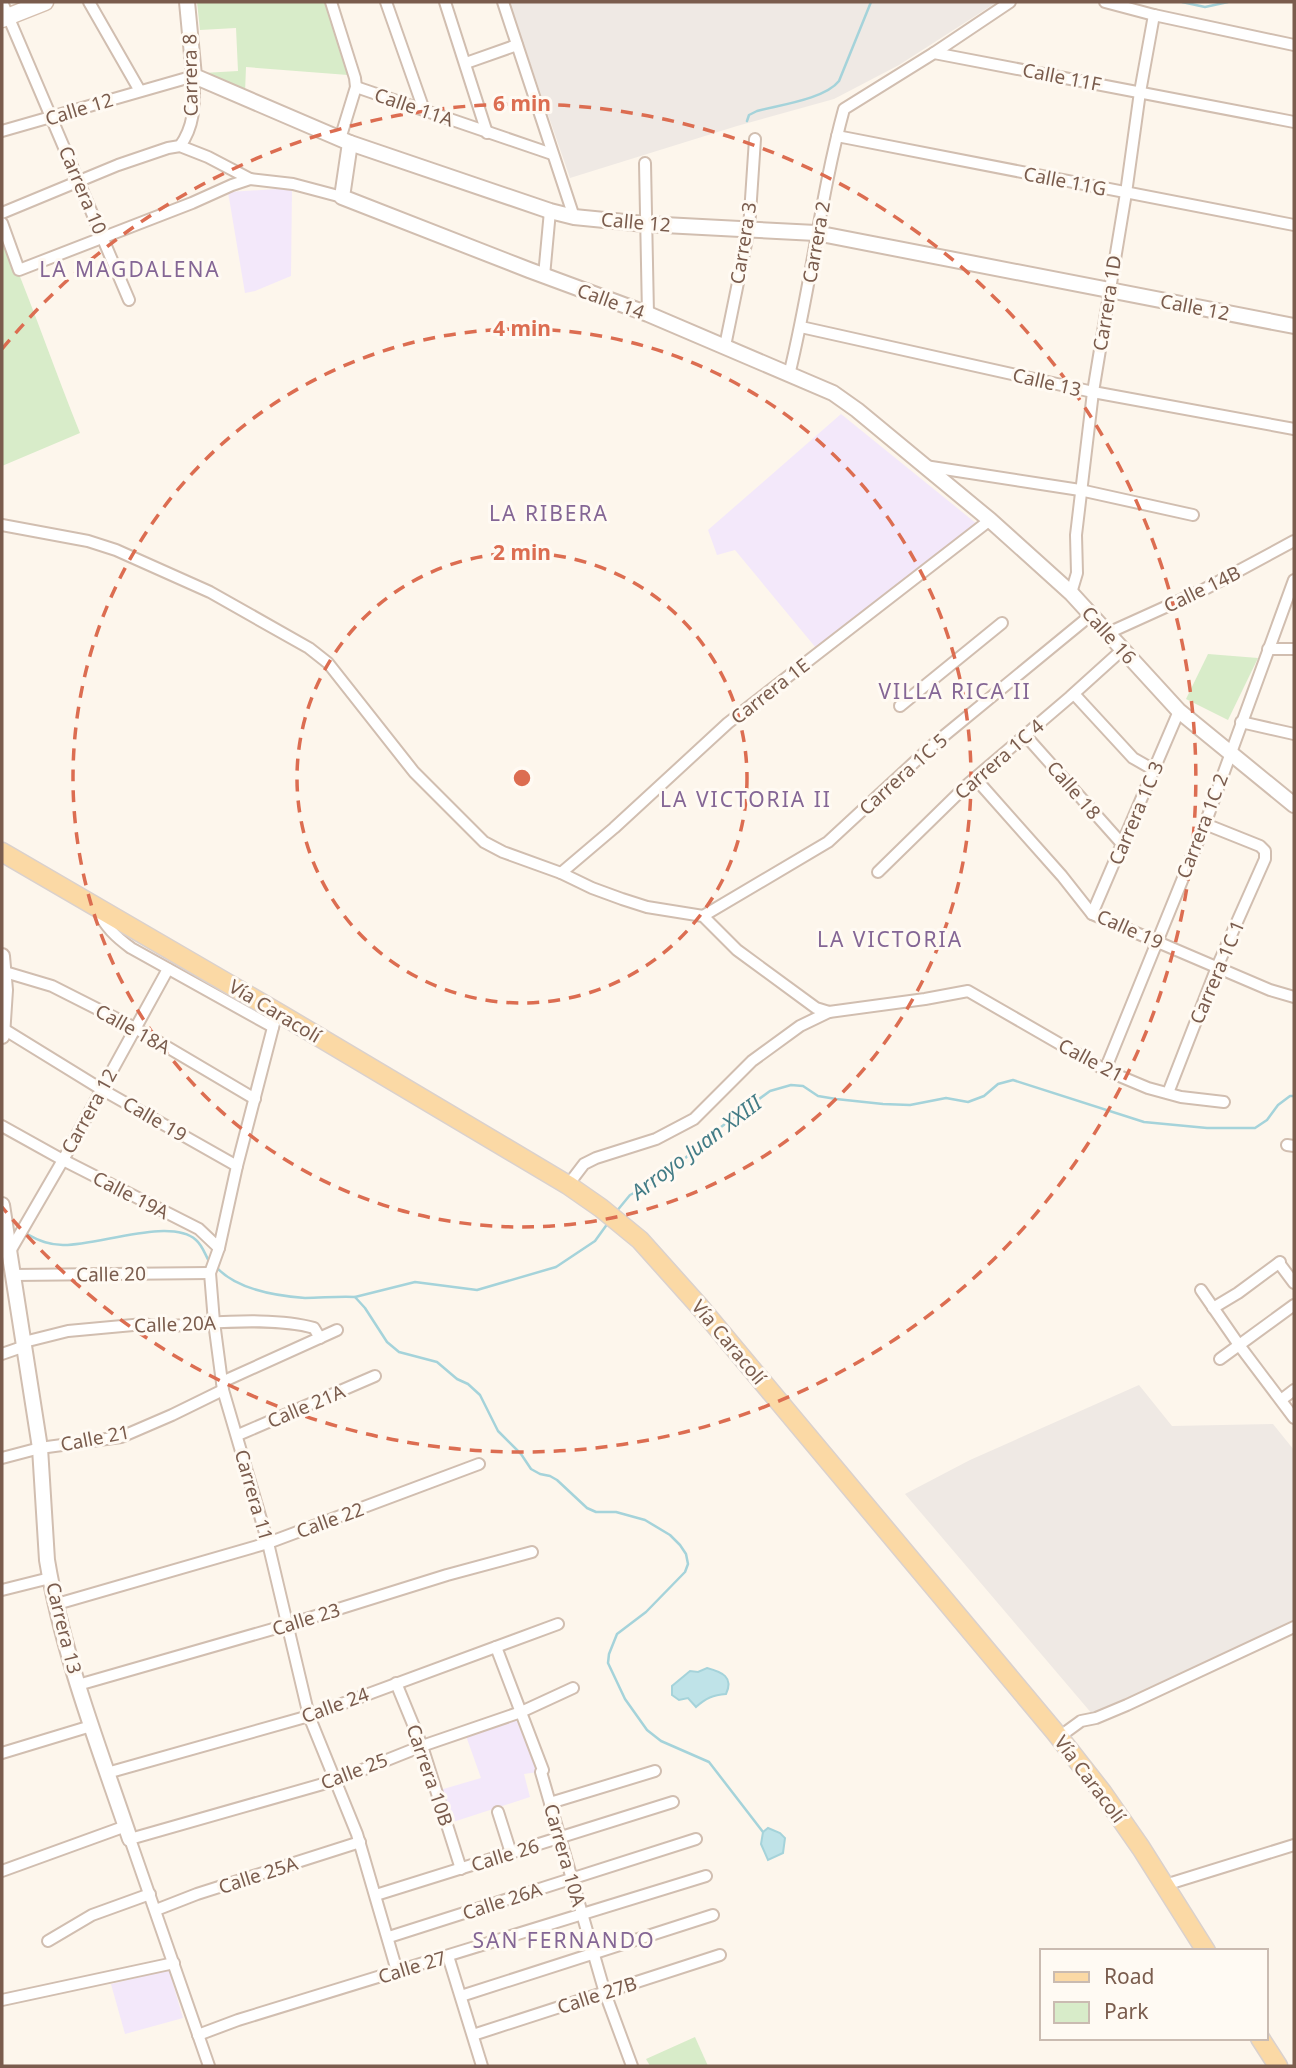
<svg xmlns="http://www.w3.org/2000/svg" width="1296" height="2068" viewBox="0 0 1296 2068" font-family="'Noto Sans',sans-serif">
	<rect width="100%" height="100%" fill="#fdf6ec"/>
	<g fill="#efe9e4">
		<path d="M509,2H997L899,65L834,99L737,126L570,178Z"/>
		<path d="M1139,1385L1172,1426L1273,1424L1294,1450V1623L1093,1715L905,1494L970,1460Z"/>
	</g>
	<g fill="#f3e8fa">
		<path d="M292,188L291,276L255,291L245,293L228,192Z"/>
		<path d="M841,414L977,524L816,648L735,550L717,555L708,530Z"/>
		<path d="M518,1716L538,1772L524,1774L530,1797L450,1823L440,1790L481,1778L466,1736Z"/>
		<path d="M169,1970L183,2018L125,2034L111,1984Z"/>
	</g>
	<g fill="#d8ecc9">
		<path d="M197,2H325L348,75L246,67L245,93L203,73L238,71L236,28L200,30Z"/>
		<path d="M2,233C30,298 53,366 80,433L2,466Z"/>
		<path d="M1208,654L1258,658L1228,720L1186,699Z"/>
		<path d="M695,2037L708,2066H650L646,2059Z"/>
	</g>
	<g fill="#bfe3e8" stroke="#a5d3da" stroke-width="2">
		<path d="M707,1668C722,1672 734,1677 726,1694C713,1695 706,1698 696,1707L688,1698L679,1700L672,1695V1686L690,1671L698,1672Z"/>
		<path d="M768,1828L780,1833L785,1838L783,1853L768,1860L761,1844L763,1832Z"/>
	</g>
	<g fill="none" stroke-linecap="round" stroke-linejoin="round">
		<g stroke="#a5d3da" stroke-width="2.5">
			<path d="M1182,2L1205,7L1228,2"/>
			<path d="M747,121L749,115L757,111C779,105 825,99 839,81L871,2"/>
			<path d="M616,1212L630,1195L661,1179L721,1127L770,1091L791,1085L803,1086L818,1096L836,1099L883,1104L910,1105L946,1098L968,1102L984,1096L998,1084L1013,1080L1144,1122L1207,1128H1255L1267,1120L1278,1105L1290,1096H1294"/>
			<path d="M27,1234C39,1241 49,1245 63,1245C97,1246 170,1217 196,1240C203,1246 205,1255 210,1263"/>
			<path d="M218,1269C239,1290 277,1296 305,1298C322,1298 338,1296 355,1297L365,1308L387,1342L399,1352L437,1362L457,1379L468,1384L480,1395L498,1431L521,1454L531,1469L540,1474L550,1476L557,1480L587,1508L596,1512H616L645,1520L670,1535L680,1545L686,1554L688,1564L685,1572L646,1612L617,1634L609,1654L608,1663L625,1699L647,1730L661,1741L709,1762L763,1832"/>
			<path d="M355,1297L415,1282L477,1290L556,1267L595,1241L608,1223"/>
		</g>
		<g stroke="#d1beb0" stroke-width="14">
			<g id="minor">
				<path d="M2,2L129,300"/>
				<path d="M89,2L140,91"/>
				<path d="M331,2L355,78L356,87L340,139"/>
				<path d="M386,2L424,110"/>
				<path d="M445,2L487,133"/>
				<path d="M503,2L574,217"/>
				<path d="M1105,2L1154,15L1294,45"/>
				<path d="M934,53L1010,2"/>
				<path d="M466,63L517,45"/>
				<path d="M356,87L552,154"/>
				<path d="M2,131L194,76C194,101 196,124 180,146"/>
				<path d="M837,136L1294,225"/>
				<path d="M645,163L648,314"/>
				<path d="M2,213L118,165L168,148L180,146L208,157L250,179"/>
				<path d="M2,223L19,270L192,203L232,185L250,179L293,184L342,197"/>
				<path d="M544,276L550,211"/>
				<path d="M801,327L1093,392L1294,429"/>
				<path d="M725,346L749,229L755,139"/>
				<path d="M789,375C811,287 820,197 844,109L934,53L1294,122"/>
				<path d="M925,466L1080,490L1193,515"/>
				<path d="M2,525L88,541L116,550L210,592L309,648L328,663L414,772L484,842L503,852L561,873L592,888L622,899L647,907L703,916L737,950L816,1008L829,1012L925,999L968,991L1105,1070L1148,1088L1181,1097L1224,1102"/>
				<path d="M1071,593L1077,573L1076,535L1093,392L1126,193L1140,92L1154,15"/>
				<path d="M1108,633L1203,590L1294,541"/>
				<path d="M1268,649H1294"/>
				<path d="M1074,694L1133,758L1154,770"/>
				<path d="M900,706L1002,623"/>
				<path d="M1241,722L1294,734"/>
				<path d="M1025,735L1123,845"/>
				<path d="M975,778L1062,876L1092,914L1270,990L1294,997"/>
				<path d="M878,872L968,784L1070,697L1122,650"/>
				<path d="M561,873L614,828L728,723L990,520"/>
				<path d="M97,909C105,927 116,937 131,948L273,1027"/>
				<path d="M1092,914L1179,711"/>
				<path d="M703,916L828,842L934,744L1091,615"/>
				<path d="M5,972L52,986L135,1028L255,1099"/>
				<path d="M277,1012L237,1166L219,1248L210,1273L214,1322L223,1390L268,1543L309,1716L357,1834L397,1971"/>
				<path d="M2,1028L101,1089L237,1166"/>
				<path d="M1105,1070L1205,824L1294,580"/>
				<path d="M1168,1093L1217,967L1265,859V851L1260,846L1205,824"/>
				<path d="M2,1126L63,1160L199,1229L219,1248"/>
				<path d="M1287,1145L1294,1146"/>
				<path d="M568,1185L584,1164L596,1158L656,1139L694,1119L752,1061L800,1026L829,1012"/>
				<path d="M9,1253L63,1160L168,969"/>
				<path d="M1279,1263L1294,1283"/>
				<path d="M13,1275L210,1273"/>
				<path d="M1201,1290L1239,1345L1294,1418"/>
				<path d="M1213,1308L1238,1293L1280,1262"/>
				<path d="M24,1342L68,1331L144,1324C163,1329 185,1324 204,1323C237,1321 283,1319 314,1328L320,1338"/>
				<path d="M2,1354L25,1346"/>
				<path d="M1220,1359L1294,1305"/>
				<path d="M222,1382L337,1330"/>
				<path d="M1281,1400L1294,1390"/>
				<path d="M238,1435L375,1376"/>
				<path d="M2,1458L40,1448L121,1437L172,1415L223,1390"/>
				<path d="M2,1590L50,1578"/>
				<path d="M57,1604L268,1543L479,1464"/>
				<path d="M496,1647L543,1770L541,1772L605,1993L632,2066"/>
				<path d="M396,1683L422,1746L461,1869"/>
				<path d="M78,1685L287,1625L447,1575L532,1552"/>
				<path d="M1059,1737L1081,1721L1096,1718L1127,1705L1294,1627"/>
				<path d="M2,1753L91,1726"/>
				<path d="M107,1773L309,1716L558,1624"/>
				<path d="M550,1803L655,1771"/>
				<path d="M498,1812L511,1853"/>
				<path d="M2,1871L126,1826"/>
				<path d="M1165,1885L1294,1845"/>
				<path d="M376,1895L673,1802"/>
				<path d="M156,1910L197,1894L360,1842"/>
				<path d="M389,1937L696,1839"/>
				<path d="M48,1941L92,1915L150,1894"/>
				<path d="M448,1956L482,2066"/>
				<path d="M461,1996L713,1915"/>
				<path d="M2,2000L174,1963"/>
				<path d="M198,2035L238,2020L706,1876"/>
				<path d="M473,2035L720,1955"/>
				<path d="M209,2066L130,1839L337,1780L422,1746L521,1712L573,1688"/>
			</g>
		</g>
		<g stroke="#d1beb0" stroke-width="18">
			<g id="tertiary">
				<path d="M187,2L194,76L350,143L550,211L574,217L645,224L816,233L1294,326"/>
				<path d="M350,143L342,197L529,270L648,314L833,393L857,410L990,520L1071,593L1179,711L1294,805"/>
				<path d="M2,956L5,990L2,1036"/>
				<path d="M2,1205L40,1448L47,1560C63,1656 99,1747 130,1839"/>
			</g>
		</g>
		<g stroke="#d6c0b0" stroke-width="19">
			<path id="secondary" d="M2,19L45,2"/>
		</g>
		<g stroke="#dad1cd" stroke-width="21">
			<g id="primary">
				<path d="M2,852L277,1012L568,1185L601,1208L640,1240L699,1306L1055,1732L1102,1792L1141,1848L1206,1951"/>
				<path d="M1260,2038L1278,2066"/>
			</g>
		</g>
		<use href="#minor" stroke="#fff" stroke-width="10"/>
		<use href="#tertiary" stroke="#fff" stroke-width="14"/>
		<use href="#secondary" stroke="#fff" stroke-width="16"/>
		<use href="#primary" stroke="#fbd9a5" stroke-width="18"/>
	</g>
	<g fill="none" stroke="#dc6d51" stroke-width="3.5" stroke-dasharray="12 9">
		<circle cx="522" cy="778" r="225"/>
		<circle cx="522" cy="778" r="449"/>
		<path d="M2 349A674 674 0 1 1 2 1207"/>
	</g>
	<g text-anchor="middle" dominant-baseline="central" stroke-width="6" stroke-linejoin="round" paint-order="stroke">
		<g font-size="19" fill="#7a5c4d" stroke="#fffaf3">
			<text transform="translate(190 75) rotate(-91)">Carrera 8</text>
			<text transform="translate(1062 77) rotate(11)">Calle 11F</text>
			<text transform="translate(414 107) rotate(19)">Calle 11A</text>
			<text transform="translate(79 109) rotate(-17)">Calle 12</text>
			<text transform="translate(1065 181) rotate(11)">Calle 11G</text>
			<text transform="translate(83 190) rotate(67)">Carrera 10</text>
			<text transform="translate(636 222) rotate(5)">Calle 12</text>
			<text transform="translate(816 242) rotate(-80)">Carrera 2</text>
			<text transform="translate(743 243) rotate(-81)">Carrera 3</text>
			<text transform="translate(611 301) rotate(20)">Calle 14</text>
			<text transform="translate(1107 303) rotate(-81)">Carrera 1D</text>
			<text transform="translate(1195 307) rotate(11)">Calle 12</text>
			<text transform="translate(1047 382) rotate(13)">Calle 13</text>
			<text transform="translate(1202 589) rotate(-26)">Calle 14B</text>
			<text transform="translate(1109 635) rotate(48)">Calle 16</text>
			<text transform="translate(770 691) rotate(-38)">Carrera 1E</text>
			<text transform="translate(999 759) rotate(-41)">Carrera 1C 4</text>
			<text transform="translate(903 774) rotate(-42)">Carrera 1C 5</text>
			<text transform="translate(1074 790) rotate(49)">Calle 18</text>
			<text transform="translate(1136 813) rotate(-67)">Carrera 1C 3</text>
			<text transform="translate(1202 826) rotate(-69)">Carrera 1C 2</text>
			<text transform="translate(1130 929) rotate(24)">Calle 19</text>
			<text transform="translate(1217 972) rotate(-67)">Carrera 1C 1</text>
			<text transform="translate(275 1011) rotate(31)">Vía Caracolí</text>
			<text transform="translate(133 1029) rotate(29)">Calle 18A</text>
			<text transform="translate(1091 1060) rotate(28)">Calle 21</text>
			<text transform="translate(89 1111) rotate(-61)">Carrera 12</text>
			<text transform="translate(155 1119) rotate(30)">Calle 19</text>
			<text transform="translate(131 1195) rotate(27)">Calle 19A</text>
			<text transform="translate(111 1274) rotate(-1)">Calle 20</text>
			<text transform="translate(175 1324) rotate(-2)">Calle 20A</text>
			<text transform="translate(729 1342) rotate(50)">Vía Caracolí</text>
			<text transform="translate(306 1406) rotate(-23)">Calle 21A</text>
			<text transform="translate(95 1438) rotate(-11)">Calle 21</text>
			<text transform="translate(254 1495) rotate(74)">Carrera 11</text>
			<text transform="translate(330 1520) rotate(-20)">Calle 22</text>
			<text transform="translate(306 1619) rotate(-17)">Calle 23</text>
			<text transform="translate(64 1628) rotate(76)">Carrera 13</text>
			<text transform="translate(335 1705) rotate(-20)">Calle 24</text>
			<text transform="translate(354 1771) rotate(-21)">Calle 25</text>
			<text transform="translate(430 1775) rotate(71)">Carrera 10B</text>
			<text transform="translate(1090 1779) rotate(53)">Vía Caracolí</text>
			<text transform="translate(505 1855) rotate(-17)">Calle 26</text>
			<text transform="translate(565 1855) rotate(74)">Carrera 10A</text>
			<text transform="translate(258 1875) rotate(-18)">Calle 25A</text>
			<text transform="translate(502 1901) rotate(-18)">Calle 26A</text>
			<text transform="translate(412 1967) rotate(-17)">Calle 27</text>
			<text transform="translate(597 1995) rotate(-18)">Calle 27B</text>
		</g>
		<g font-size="21" letter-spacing="2" fill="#846695" stroke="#fffaf3">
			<text x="130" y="269">LA MAGDALENA</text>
			<text x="549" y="513">LA RIBERA</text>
			<text x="955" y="691">VILLA RICA II</text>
			<text x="746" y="799">LA VICTORIA II</text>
			<text x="890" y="939">LA VICTORIA</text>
			<text x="564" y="1940">SAN FERNANDO</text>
		</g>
		<g font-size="21" font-style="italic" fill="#437c86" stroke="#fffaf3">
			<text transform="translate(696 1147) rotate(-37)">Arroyo Juan XXIII</text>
		</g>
	</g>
	<circle cx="522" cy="778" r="10" fill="#dc6d51" stroke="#fffaf3" stroke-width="3.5"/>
	<g font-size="21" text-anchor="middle" font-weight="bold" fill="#dc6d51" stroke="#fffaf3" stroke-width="6" stroke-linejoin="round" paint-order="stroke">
		<text x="522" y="111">6 min</text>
		<text x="522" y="336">4 min</text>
		<text x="522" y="560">2 min</text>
	</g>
	<rect width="1296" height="2068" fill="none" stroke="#7a5c4d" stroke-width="7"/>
	<rect x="1040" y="1949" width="228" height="91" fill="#fffaf3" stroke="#cabbb1" stroke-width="2"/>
	<rect x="1054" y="1972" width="35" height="10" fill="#fbd9a5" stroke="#cabbb1" stroke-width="2"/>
	<text x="1104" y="1984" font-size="21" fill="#7a5c4d">Road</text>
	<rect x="1054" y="2002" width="35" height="21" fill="#d8ecc9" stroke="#cabbb1" stroke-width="2"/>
	<text x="1104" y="2019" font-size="21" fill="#7a5c4d">Park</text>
</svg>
